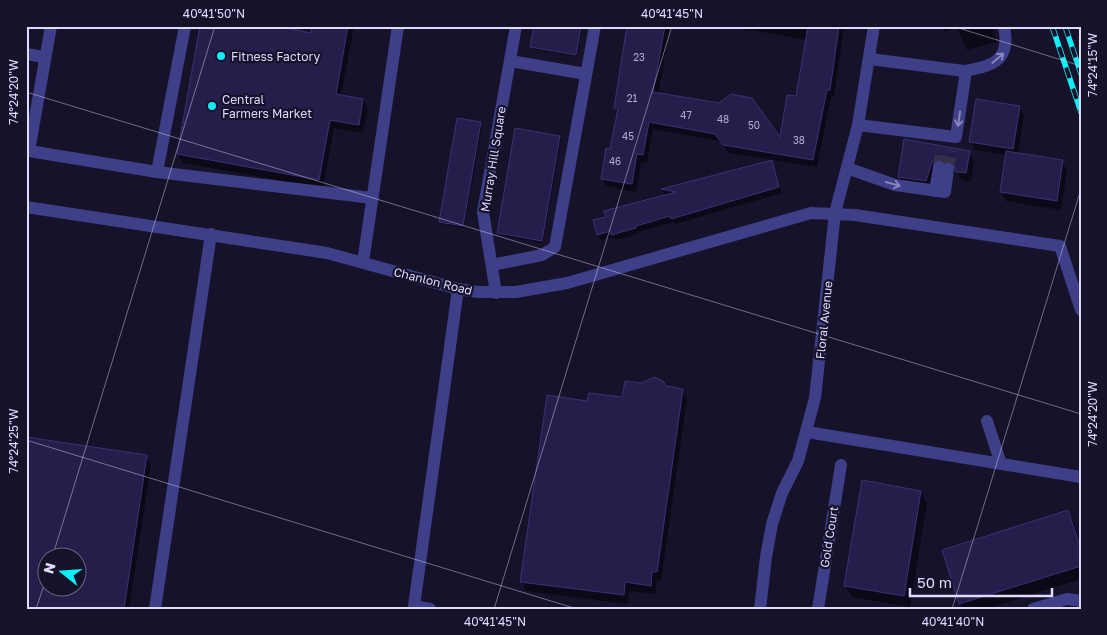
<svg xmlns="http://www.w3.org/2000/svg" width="1107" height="635" viewBox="0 0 1107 635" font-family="'Golos Text',sans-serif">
	<rect width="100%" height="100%" fill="#15122a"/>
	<g fill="#0007" fill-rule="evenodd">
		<path d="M202,26H287L286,29L312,34L313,26H354L341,96L363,100L368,109L363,133L334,128L323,188L183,163L178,154Z"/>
		<path d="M535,26H582L577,57L533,49Z"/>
		<path d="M629,26H670L658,94L780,140L797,98L807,40L728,26H844L834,97H831L817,167L729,153L720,141L653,129L647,163L641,162L636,192L606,186L602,178L611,150L618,113L615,108Z"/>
		<path d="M941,26H992L997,42L967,50L957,27L944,31Z"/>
		<path d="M1019,107L1024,115L1018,154L1062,162L1067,170L1061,210L1006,201L1001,192L1007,155L975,150L970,142Z"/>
		<path d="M480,124L482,126L464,228L442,224L440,222Z"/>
		<path d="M560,137L561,139L543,243L500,235L498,233Z"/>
		<path d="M905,140L969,152L974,161L971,182L962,180L957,171L945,167L931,189L905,186L900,177Z"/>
		<path d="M771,162L782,193L675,224L674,222L638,232L639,234L616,240L614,237L601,240L598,235L594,221L666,196L663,190Z"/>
		<path d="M642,384L682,390L687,399L661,581H657L655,594L629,591L628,604L526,591L521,582L588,403L624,399Z"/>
		<path d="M26,442L146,456L151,465L129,609H26ZM48,558H78V588H48Z"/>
		<path d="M921,492L927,503L910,607L852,597L845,586Z"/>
		<path d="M1068,511L1074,523L1081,543V579L986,609H963L960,603Z"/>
	</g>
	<g fill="#251e4b" stroke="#3b3176" fill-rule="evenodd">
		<path d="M200,26H276L311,33L312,26H348L336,94L363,99L359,125L330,120L319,180L177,154Z"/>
		<path d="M534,26H581L576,55L530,47Z"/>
		<path d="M627,26H665L653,92L719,103L731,94L752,98L780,137L787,95L796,96L808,26H839L830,90H827L813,160L723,145L715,134L649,122L643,155L637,154L632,184L601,179L606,148L610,149L618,109L614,108Z"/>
		<path d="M976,99L1020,106L1013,149L969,142Z"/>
		<path d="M457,118L481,122L463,226L439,222Z"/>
		<path d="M515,128L560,136L542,241L497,233Z"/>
		<path d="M904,139L970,151L966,173L956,172L953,163L940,159L932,162L926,181L898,177Z"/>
		<path d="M1006,151L1063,160L1057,201L1000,192Z"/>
		<path d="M772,160L779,187L671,219L670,216L636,226V228L611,235L610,231L597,235L593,220L606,217L604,211L676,192L661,189Z"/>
		<path d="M654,377L663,381L666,386L683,389L657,572H652L651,586L625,582L624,595L520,582L547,395L587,401L589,393L622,397L625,381L642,383Z"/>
		<path d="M26,437L147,455L124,609H26ZM48,558H78V588H48Z"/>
		<path d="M862,480L921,491L904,596L844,586Z"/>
		<path d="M1068,510L1081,549V566L959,604L942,550Z"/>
	</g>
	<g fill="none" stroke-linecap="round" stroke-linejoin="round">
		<g stroke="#33304a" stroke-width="12" stroke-dasharray="12 6" stroke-linecap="butt">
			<path d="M939,167L941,149"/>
			<path d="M948,169L951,150"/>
		</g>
		<g stroke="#3e3f88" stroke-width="12">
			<path d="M51,26L29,151L157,172L372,198"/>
			<path d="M26,54L45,57"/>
			<path d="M870,59L964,71C994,66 1011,60 1004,26"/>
			<path d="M510,61L586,74"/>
			<path d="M858,125L956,137L966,71"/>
			<path d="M847,168L895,185L945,192L948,169"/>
			<path d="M157,172L185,26"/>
			<path d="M935,191L939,167"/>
			<path d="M26,207L327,253L458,289L478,292H516L567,283L811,213L855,215L1060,246L1081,310"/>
			<path d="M363,262L398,26"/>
			<path d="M492,265L542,255L555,247L595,26"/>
			<path d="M496,293L483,212L516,26"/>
			<path d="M987,421L1001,464"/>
			<path d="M807,432L1081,477"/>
			<path d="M155,609L211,234"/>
			<path d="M430,609L414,606L458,289"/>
			<path d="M760,609L766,557L772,524L782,493L798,461L815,398L835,213L858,125L874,26"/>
			<path d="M818,609L841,465"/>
			<path d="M1033,609L1067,599L1081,601"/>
		</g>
		<g stroke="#0eedf8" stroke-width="5.5">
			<g id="rail">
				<path d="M1052,26L1081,112"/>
				<path d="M1065,26L1081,74"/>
			</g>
		</g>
		<use href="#rail" stroke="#15122a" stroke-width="4" stroke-dasharray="11" stroke-linecap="butt"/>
	</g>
	<defs><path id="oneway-shaft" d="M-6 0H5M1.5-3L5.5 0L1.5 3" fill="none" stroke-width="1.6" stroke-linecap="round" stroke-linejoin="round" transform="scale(1.25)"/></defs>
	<g stroke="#8686bd">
		<use href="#oneway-shaft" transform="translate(998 58) rotate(-41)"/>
		<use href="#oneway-shaft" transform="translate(959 119) rotate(98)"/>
		<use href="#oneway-shaft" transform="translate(893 184) rotate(15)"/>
	</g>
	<path fill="none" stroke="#dedcfe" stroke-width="1" stroke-opacity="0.45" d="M952,26L1081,66M26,92L1081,414M26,440L577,609M52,558L215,26M36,609L48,573M494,609L672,26M952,609L1081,189"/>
	<g fill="#0eedf8" stroke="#15122a" stroke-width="2">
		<circle cx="221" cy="56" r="5"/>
		<circle cx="212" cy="106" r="5"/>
	</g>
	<g text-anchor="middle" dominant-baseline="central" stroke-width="4.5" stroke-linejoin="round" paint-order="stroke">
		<g font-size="10" fill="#b0acd1">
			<text x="639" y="57">23</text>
			<text x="632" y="98">21</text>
			<text x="686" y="115">47</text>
			<text x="723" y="119">48</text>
			<text x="754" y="125">50</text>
			<text x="628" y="136">45</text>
			<text x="799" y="140">38</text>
			<text x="615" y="161">46</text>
		</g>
		<g font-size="12" fill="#dedcfe" stroke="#15122a" text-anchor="start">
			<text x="231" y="56">Fitness Factory</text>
			<text x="222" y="99">Central<tspan x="222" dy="14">Farmers Market</tspan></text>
		</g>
		<g font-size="12" fill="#dedcfe" stroke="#15122a">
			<text transform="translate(493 159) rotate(-81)">Murray Hill Square</text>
			<text transform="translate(433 281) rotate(14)">Chanlon Road</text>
			<text transform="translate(824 320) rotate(-84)">Floral Avenue</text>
			<text transform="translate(829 537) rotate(-81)">Gold Court</text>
		</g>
	</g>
	<rect width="1107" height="635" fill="none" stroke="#15122a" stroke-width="55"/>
	<g transform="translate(62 572) rotate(287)"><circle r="24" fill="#15122a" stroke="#65637f"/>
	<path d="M0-4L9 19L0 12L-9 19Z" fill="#0eedf8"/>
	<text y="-8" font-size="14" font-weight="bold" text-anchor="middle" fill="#dedcfe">N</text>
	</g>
	<path d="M910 588v8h142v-8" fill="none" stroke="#dedcfe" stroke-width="2.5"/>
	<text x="917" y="588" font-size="15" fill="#dedcfe" stroke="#15122a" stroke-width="4" paint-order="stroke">50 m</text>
	<rect x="28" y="28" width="1052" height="580" fill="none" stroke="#dedcfe" stroke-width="2"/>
	<g font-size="12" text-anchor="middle" fill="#dedcfe">
		<text x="214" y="18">40°41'50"N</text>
		<text x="672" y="18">40°41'45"N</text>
		<text transform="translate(1093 65) rotate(-90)" y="4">74°24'15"W</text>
		<text transform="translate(14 92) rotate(-90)" y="4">74°24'20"W</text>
		<text transform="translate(1093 414) rotate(-90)" y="4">74°24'20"W</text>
		<text transform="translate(14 441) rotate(-90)" y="4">74°24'25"W</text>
		<text x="495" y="626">40°41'45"N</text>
		<text x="953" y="626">40°41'40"N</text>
	</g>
</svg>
